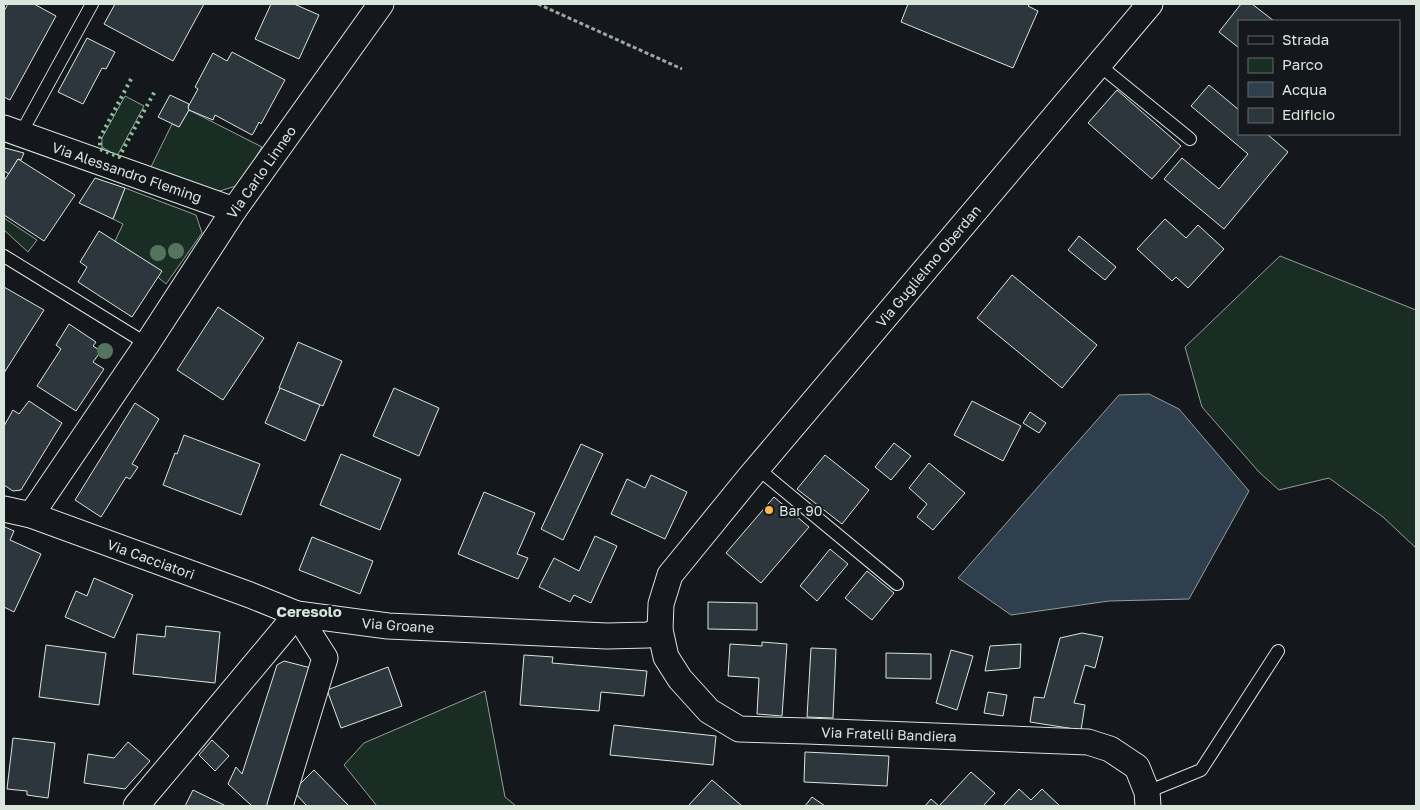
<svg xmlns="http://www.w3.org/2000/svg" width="1420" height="810" viewBox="0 0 1420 810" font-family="'Golos Text',sans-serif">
	<rect width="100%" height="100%" fill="#14181c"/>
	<g fill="#1a2d24" stroke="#939e99">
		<path d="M125,96L144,106L117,156L102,147V138Z"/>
		<path d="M189,110L262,147L239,185L210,194L150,169L172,124L179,127Z"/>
		<path d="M125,188L196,215L202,233L166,284L115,241L123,224L113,219Z"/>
		<path d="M4,218L37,240L28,252L4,230Z"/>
		<path d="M1280,256L1416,310V548L1383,517L1329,478L1279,490L1259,472L1202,407L1185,347Z"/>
		<path d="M485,691L505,797L516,806H377L344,765L364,743Z"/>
	</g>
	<path fill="#2f3f4d" stroke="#939e99" d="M1149,394L1179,409L1249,491L1189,599L1109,601L1011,615L958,578L1119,395Z"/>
	<g fill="#2c363c" stroke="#d8e6dc">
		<path d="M8,4H34L56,16L10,100L4,97V11Z"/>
		<path d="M115,4H204L173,61L104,24Z"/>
		<path d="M271,4H294L319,15L299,59L255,39Z"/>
		<path d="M908,4H1030L1028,6L1038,11L1013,68L901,22Z"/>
		<path d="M1241,4H1252L1274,21H1239V48L1219,32Z"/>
		<path d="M87,38L115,52L106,69L102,68L83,104L58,92Z"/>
		<path d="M232,52L285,80L261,124L259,122L254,132L252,135L215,115L213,120L189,110L188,107L198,89L195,87L213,53L227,61Z"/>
		<path d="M1209,85L1239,110V134H1267L1288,152L1224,229L1164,179L1182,158L1219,189L1248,154L1191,106Z"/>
		<path d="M1117,90L1181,146L1152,179L1088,123Z"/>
		<path d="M170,95L189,104L188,107L189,110L179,127L158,117Z"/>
		<path d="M5,148L24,153L21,160L18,159L9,174L4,171V151Z"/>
		<path d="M18,159L75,195L44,241L4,215V181Z"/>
		<path d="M95,178L125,188L113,219L79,203Z"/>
		<path d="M1165,219L1186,238L1198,225L1224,249L1188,288L1176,277L1172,281L1137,249Z"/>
		<path d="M99,231L162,271L132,317L78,282L87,267L80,262Z"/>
		<path d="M1079,236L1116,267L1105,280L1068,250Z"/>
		<path d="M1012,275L1097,345L1062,388L977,318Z"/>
		<path d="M4,287L44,310L4,373Z"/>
		<path d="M218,307L264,338L223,400L177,370Z"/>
		<path d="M69,324L96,342L93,346L101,351L93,362L104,369L76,411L37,386L61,349L56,345Z"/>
		<path d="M298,342L342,361L323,406L279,388Z"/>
		<path d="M280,388L320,405L305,441L265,423Z"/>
		<path d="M394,388L439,408L419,456L373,436Z"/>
		<path d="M29,401L62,423L21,490L13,491L4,485V426L13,410L19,414Z"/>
		<path d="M972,401L1021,426L1003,461L954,435Z"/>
		<path d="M135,403L159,419L132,464L138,467L130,479L126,477L101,517L75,500Z"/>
		<path d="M1030,412L1046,423L1039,433L1023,423Z"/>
		<path d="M184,435L260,464L241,515L163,485L175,453L177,454Z"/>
		<path d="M894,443L911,456L891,480L875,467Z"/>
		<path d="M581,444L603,454L563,540L541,529Z"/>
		<path d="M341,454L401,479L380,530L320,505Z"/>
		<path d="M825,455L869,490L842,524L797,489Z"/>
		<path d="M929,463L965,493L933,530L917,517L927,504L909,488Z"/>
		<path d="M651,475L687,492L665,539L611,514L627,479L645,488Z"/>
		<path d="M484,492L535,513L517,554L528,558L518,579L458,554Z"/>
		<path d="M774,497L809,527L761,583L726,553Z"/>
		<path d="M5,527L14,531L10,540L41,554L14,612L4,607V530Z"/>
		<path d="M595,536L617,546L591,603L574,595L570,602L539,587L554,558L579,571Z"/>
		<path d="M312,537L373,561L360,594L299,570Z"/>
		<path d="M830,549L848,564L817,601L800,586Z"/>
		<path d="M867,571L894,593L872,620L845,598Z"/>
		<path d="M94,578L133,595L114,638L65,617L76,591L87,596Z"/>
		<path d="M708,602L757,603V630L708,629Z"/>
		<path d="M166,626L220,632L215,683L133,674L137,634L165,637Z"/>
		<path d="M1082,633L1103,637L1095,668L1085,665L1074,703L1085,705L1081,730L1030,722L1034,697L1044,698L1060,638Z"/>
		<path d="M762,642L787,644L782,716L757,714L759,678L728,676L730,644L762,646Z"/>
		<path d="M1021,644L1020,668L985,671L990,646Z"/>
		<path d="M46,645L106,653L99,705L39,697Z"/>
		<path d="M811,648L836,649L833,718L807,717Z"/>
		<path d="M951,650L973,656L957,710L936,703Z"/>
		<path d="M886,653L931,654V679L886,678Z"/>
		<path d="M524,655L553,657L552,663L647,671L644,696L601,692L599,711L520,705Z"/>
		<path d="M284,661L311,668L267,806H252L228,784L236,767L242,774L277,665Z"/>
		<path d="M388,667L402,706L341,728L327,690Z"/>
		<path d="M988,692L1007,695L1003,716L984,713Z"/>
		<path d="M614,725L716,736L713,765L610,755Z"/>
		<path d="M13,738L55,743L48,798L27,795V791L7,789Z"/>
		<path d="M212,740L229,756L215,771L199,755Z"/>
		<path d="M128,742L150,761L125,789L84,783L88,754L114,758Z"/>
		<path d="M805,752L889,756L887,786L804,782Z"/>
		<path d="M314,770L349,806H307L293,791Z"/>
		<path d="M971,772L995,793L983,806H939Z"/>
		<path d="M712,780L742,806H688Z"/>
		<path d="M1019,789L1031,800L1042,789L1060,806H1003Z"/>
		<path d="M193,790L226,806H185Z"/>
		<path d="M812,797L825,806H805Z"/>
		<path d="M931,799L939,806H925Z"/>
	</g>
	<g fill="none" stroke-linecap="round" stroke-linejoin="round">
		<g stroke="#d8e6dc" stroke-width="14">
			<g id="lane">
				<path d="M1099,65L1190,139"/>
				<path d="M20,135L92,4"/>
				<path d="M4,256L147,344"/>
				<path d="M757,468L897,584"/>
				<path d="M1147,792L1201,770L1278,651"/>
			</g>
		</g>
		<g stroke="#d8e6dc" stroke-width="27">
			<g id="street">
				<path d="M4,128L234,210"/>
				<path d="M4,509L31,515L250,595L297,614L388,626L607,636L648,635L660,630"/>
				<path d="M31,515L147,344L234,210L381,4"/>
				<path d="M136,806L195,736L297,614"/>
				<path d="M280,806L325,658L297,614"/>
				<path d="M1148,806L1147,792L1137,767L1110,749L1088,742L807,731L739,729L709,711L680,679L666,657L660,630L661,604L670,575L749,478L1150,4"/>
			</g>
		</g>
		<path stroke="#9da8a2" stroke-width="3" stroke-dasharray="4 2.5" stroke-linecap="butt" d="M538,4L682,69"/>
		<use href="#lane" stroke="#14181c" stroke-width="12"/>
		<use href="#street" stroke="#14181c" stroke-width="25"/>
		<path stroke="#8ac095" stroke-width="4" stroke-dasharray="2.5 4" stroke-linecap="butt" d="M131,79L100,138V149L119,157L155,91"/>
	</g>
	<g fill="#55745f">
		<circle cx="176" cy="251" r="8"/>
		<circle cx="158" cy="253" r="8"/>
		<circle cx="105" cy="351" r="8"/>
	</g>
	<circle fill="#ffb74d" stroke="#14181c" stroke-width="2" cx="769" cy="510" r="5"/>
	<g text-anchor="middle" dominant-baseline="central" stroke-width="4" stroke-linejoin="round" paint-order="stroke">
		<g font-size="14" fill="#d8e6dc" stroke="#14181c">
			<text transform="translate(127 172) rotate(19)">Via Alessandro Fleming</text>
			<text transform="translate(261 172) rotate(-55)">Via Carlo Linneo</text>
			<text transform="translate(928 266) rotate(-50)">Via Guglielmo Oberdan</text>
			<text transform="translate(151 559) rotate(20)">Via Cacciatori</text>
			<text transform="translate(398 625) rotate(4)">Via Groane</text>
			<text transform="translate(889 734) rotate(2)">Via Fratelli Bandiera</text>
		</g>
		<g font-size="14" fill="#d8e6dc" stroke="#14181c" text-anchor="start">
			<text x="779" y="510">Bar 90</text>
		</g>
		<g font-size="15" font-weight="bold" fill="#d8e6dc" stroke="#14181c">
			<text x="309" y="611">Ceresolo</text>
		</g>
	</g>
	<rect width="1420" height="810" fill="none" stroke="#d8e6dc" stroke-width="10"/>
	<rect x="1238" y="20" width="162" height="115" fill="#14181c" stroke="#626a69"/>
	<rect x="1248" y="36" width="25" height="8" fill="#14181c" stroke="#626a69"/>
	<text x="1282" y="45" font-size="15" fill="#d8e6dc">Strada</text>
	<rect x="1248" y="58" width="25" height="15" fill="#1a2d24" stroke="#626a69"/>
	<text x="1282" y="70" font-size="15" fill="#d8e6dc">Parco</text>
	<rect x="1248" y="82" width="25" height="15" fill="#2f3f4d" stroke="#626a69"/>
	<text x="1282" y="95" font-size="15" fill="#d8e6dc">Acqua</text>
	<rect x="1248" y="108" width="25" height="15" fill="#2c363c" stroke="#626a69"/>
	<text x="1282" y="120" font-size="15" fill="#d8e6dc">Edificio</text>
</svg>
